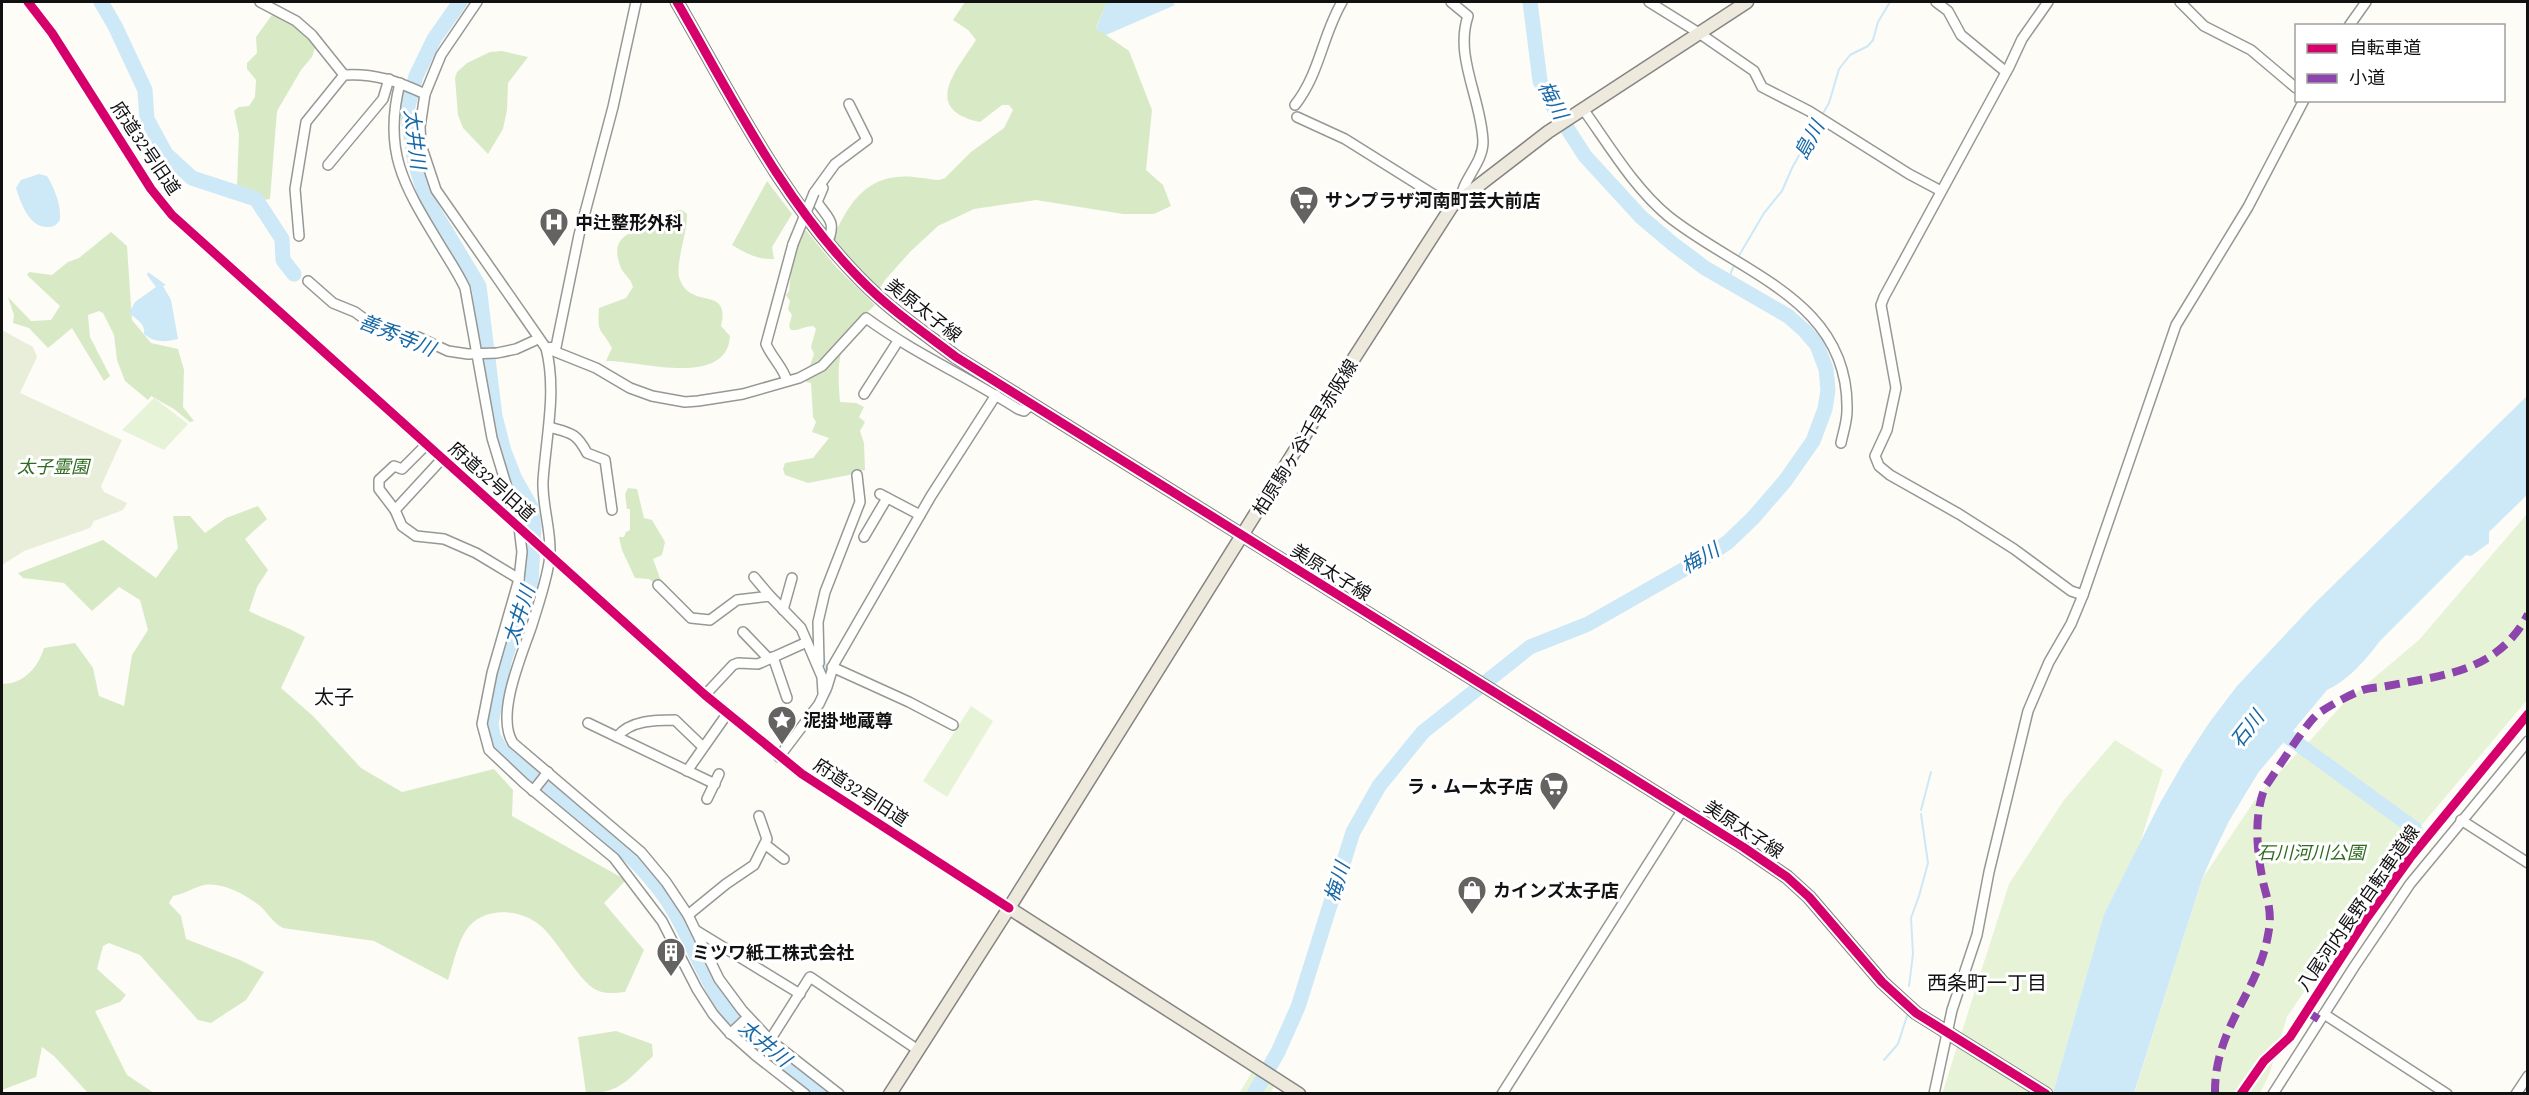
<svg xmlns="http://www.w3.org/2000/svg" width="2529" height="1095" viewBox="0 0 2529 1095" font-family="'Source Serif 4','Noto Sans JP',serif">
	<rect width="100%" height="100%" fill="#fdfcf7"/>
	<g fill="#e7f3d7">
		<path d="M154,398L188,424L164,450L122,430Z"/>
		<path d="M2527,514V700L2420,827L2307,744L2343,704L2419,640Z"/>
		<path d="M971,706L993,721L947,797L923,781Z"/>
		<path d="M2115,740L2163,770L2140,843L2104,914L2053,1093L1942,1094L2009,884L2064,800Z"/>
		<path d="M2301,749L2416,835L2326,959L2287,1017L2269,1075L2260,1093L2134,1094L2202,879L2257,797Z"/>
		<path d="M1253,1070L1276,1084L1270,1093L1239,1094Z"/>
	</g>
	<g fill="#d8eac5">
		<path d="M965,2H1107L1096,28L1129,51L1152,110L1146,170L1163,185L1171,206L1154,214H1123L1036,200L974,209L938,226L910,252L885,280L878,291L847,260L833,238C846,209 862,180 897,177C910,175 926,179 939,180L945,178L971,152L1004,128L1013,110L1009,105H1002L980,122C921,109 956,71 976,40L968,30L953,20Z"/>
		<path d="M277,8L313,41L315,48L312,57L301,70L277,111L270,199C258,202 247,194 237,187L239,134L234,111L239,107L249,106L255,97L256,80L247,69V63L257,53L256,37Z"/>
		<path d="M502,51L528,57L508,83L507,110L503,129L488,154L463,128L458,115L455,78L457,72L467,63L490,52Z"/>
		<path d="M767,181L792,214L772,247L774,259C757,260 746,253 732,245Z"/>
		<path d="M682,210L687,214C688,232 674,266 680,280C691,310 731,285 721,326L730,336C727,389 638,360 606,361L612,348C601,327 597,336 599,308L626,298L633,287C631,278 624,275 621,268C609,238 627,234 649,225C664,219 665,211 682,210Z"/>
		<path d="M804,228L837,268L875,305C839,338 836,355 840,402L856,403L864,407L859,417L865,422L860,431L864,443L865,470L849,475L808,483L785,475L783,469L785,463L813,458L829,438L812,432L816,422L813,417L811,383L806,382V377L814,354L811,347L816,329L813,326C805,326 799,331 791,330L789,326L792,315L788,309L790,301L786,295L789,291L792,262Z"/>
		<path d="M111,232L127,246L132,320L151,343L178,349L184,370L183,407L194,421L190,422L174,409L151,396L148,400L125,381L117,360L114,335L103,313L99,311L88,315L90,337L110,376L104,381L72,328L48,348L29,328L13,323L14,315L8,297L31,321L51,320L60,306L27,275L29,272L52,275L68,262L79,258Z"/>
		<path d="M628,488L637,489L644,518L652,520L665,542L662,555L653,559L661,581L653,582L649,579L635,578L622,550L619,537H624L626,532L630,530V509H627L625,494Z"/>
		<path d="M258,506L267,519L245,539L268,570L257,587L249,611C268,621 286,626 305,637L281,688L313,716L361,768L402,792L494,769L513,790L512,816L626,880L604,903L644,950L625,992C614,993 603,995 593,988C577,977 558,942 542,927C522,908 481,905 465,932C457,945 453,965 448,980L374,941L283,928C271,922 267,910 256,903C243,893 221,882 204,885C195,887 184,894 173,896L169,903L181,916L186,939L240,960L264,972L246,1000L211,1023L198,1020L140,955L109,943L103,946L97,969L126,995L120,1002L95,1011L127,1075L154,1093H88L54,1056L42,1047L36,1077L2,1090V684C23,684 38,668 44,648L75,643L93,668L99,696L124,706L132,655L148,630L140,600L119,587L92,611L64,583L23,578L18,573L103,540L156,578L178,548L173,516H190L205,533L226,518Z"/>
		<path d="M616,1031L652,1044L653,1056C629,1078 621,1094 586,1093L578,1037Z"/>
	</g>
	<path fill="#e9eedb" d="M2,330L33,347L37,357L20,393L122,440L101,486L104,492L127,503L123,510L94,521L90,528L24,551L2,565Z"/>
	<g fill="#cde8f7">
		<path d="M1107,2H1172L1175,5L1106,35L1096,29Z"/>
		<path d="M39,174L47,176C55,189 61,205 60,219C59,223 54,227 50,227C29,229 21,203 16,188L21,180Z"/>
		<path d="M148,272L166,285L163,286L171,300L178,339C166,342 154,343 144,334C146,324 136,319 129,313L135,302L156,287L147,275Z"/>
		<path d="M2527,396V495L2489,532V543L2471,556L2466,555L2379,642C2367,659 2346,682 2327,690L2258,773L2229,821L2213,854L2202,879L2134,1093H2053L2104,914L2159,805L2183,763L2209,723L2237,686L2315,603Z"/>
	</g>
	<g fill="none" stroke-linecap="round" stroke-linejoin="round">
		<g stroke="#cde8f7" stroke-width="2">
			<path d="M1822,115L1829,103L1839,69L1850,55L1868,46L1873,40L1878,22L1890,2"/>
			<path d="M1737,259L1764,213L1782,191L1792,168L1819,120"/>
			<path d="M1731,282V272L1735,264"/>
			<path d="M863,487L864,499"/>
			<path d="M848,544L854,530"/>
			<path d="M834,580L845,552"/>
			<path d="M823,653L827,674"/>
			<path d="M824,704L831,692L830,688"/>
			<path d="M1921,810L1931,772"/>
			<path d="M1909,986L1913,954L1911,918L1919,896L1928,863L1921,814"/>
			<path d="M1884,1060L1898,1044L1907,1016"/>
		</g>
		<g stroke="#cde8f7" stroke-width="15">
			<path d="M101,2L115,26L145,90L147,119L166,154L192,178L256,199L282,239L283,260L294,274"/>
			<path d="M460,2L434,39L416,76L407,110L415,163L426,198L479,286L495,416L504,451L515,479L531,507L534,527L531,584L505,658L491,723L493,736L500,748L512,760C563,800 619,837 659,889C688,926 700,974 728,1012C748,1039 798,1073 826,1094"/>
			<path d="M2272,725L2415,829"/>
			<path d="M1254,1094L1278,1052L1298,1007L1353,832L1379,786L1423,732L1530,647L1588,624L1709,555L1728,542L1753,518L1785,481L1813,441L1825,409L1828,390L1826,369L1817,345L1805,331L1788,316L1705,268L1673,244L1641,217L1585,156L1551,103L1540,81L1530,2"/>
		</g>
		<g stroke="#979795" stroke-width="12">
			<g id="minor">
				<path d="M28,2L52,33L151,189L172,215L705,695L802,774L1009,908"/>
				<path d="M260,2L296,21L312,35L344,75"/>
				<path d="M477,2L441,55L425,94L420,127L421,145L436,190L546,348C557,391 546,437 543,481C542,505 551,529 550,554C549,574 538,605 532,625C522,655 495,715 513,743L641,852L666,882L688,915L719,979L742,1010L770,1040L839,1094"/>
				<path d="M1451,2L1468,16C1454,57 1482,100 1483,142C1483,163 1462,180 1460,201"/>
				<path d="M1649,2L1699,33L1754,71L1762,87L1809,111L1909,174L1941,191"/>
				<path d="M1936,2L1948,11L1961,35L2006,72"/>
				<path d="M2048,2L2022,39L2009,67L1884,297L1881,305L1896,388L1887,430L1875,456L1879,466L1890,475L1959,514L2014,549L2071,591L2083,595"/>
				<path d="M2180,2L2204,26L2251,50L2296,88"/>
				<path d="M2349,26L2366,2"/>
				<path d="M400,83C383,150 403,184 437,240C447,257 457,271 465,288L492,438L512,504L511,520"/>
				<path d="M1295,105C1320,73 1322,36 1342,2"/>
				<path d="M1583,109C1609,145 1634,188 1668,216C1739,273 1850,300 1847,411C1847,422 1843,433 1841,443"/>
				<path d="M1297,117L1345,139L1452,206"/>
				<path d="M328,165L383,99L389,79"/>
				<path d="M823,188L817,202C829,220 836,220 828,242"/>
				<path d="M814,193L835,164L867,140L849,104"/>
				<path d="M299,236L295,189L306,122L344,75C374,73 397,81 425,94"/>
				<path d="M308,281L333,303L355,312L381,331L418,337L448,351L468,354L497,353L516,349L538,339"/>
				<path d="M546,348L596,368L630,388L652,396L685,402L698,401L743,394L799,378L822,366L866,318C914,353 968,377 1018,409L1024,411L1032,404"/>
				<path d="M546,348L556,347L579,235L613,107L636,2"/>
				<path d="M787,381C783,367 772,358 766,344L793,244"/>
				<path d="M864,394L898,341"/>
				<path d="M549,427C570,433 576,432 587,453L605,460L612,510"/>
				<path d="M426,445L402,469L394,466L379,480V489L395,510L402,526L416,536L444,539L476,553L519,579"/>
				<path d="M880,494L920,515"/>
				<path d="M395,510L442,459"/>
				<path d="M519,527L522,552L519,579L492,673L482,724L489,750L524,783L614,858L662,921L697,989L713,1014L728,1031L755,1055L805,1094"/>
				<path d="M864,537L887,498"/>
				<path d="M754,577L770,596"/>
				<path d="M658,585L691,618L710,620L737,600L770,596L801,628L822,677L823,693"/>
				<path d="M783,610L792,578"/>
				<path d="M743,632L769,659"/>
				<path d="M773,657L787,698"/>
				<path d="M819,663L818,622L825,592L860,502L857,475"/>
				<path d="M832,667L909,702L953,725"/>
				<path d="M705,695L733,665L738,663L758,664L807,642"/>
				<path d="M588,723L715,784"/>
				<path d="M617,737C630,720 656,720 675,720L703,747"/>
				<path d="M779,757L819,704L827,687L834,664L931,496L996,395"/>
				<path d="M687,771L727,714"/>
				<path d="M533,791L548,772"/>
				<path d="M707,799L719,774"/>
				<path d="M2461,820L2528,863"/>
				<path d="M766,845L784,859"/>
				<path d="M688,915L726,884L754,865L767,839L759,816"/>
				<path d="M697,931L800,994"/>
				<path d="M2324,1014L2447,1094"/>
				<path d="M730,1034L748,1017"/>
				<path d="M770,1040L810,977L918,1050"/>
				<path d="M1502,1094L1683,809"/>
				<path d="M1934,1094L1952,1010L1977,935L1989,872L2028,711L2049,662L2071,624L2083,595L2176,325L2248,207L2304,100"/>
				<path d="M2273,1094L2354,967L2410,884L2528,741"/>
				<path d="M2516,1094L2528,1076"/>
			</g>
		</g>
		<g stroke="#858482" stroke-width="15">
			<g id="major">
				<path d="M677,2C732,97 782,200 860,279C889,309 923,332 956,357L1743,847L1787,877L1809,897L1882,982L1916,1013L2046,1094"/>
				<path d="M1009,908L1299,1094"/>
				<path d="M890,1094L1009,908L1311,425L1452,206L1548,132L1747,2"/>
			</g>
		</g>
		<use href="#minor" stroke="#fffffe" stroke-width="9"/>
		<use href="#major" stroke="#ede9dc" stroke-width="12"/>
		<g stroke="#979795" stroke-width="12" stroke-linecap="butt">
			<path id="minor-bridge" d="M793,244L814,193"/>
		</g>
		<use href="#minor-bridge" stroke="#fffffe" stroke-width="9"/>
		<g stroke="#8e44ad" stroke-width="8" stroke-dasharray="15 8" stroke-linecap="butt">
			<path d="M2306,1011L2320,1020"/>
			<path d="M2215,1094C2214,1028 2258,993 2268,935C2272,915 2269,905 2264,886C2257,855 2253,817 2265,787C2276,772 2307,721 2319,713C2329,706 2349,695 2360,691C2369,687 2378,688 2387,686C2444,675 2498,672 2528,614"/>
		</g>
		<g stroke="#fff" stroke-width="13">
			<g id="cycleway">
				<path d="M28,2L52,33L151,189L172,215L705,695L802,774L1009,908"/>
				<path d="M677,2C732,97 782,200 860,279C889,309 923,332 956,357L1743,847L1787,877L1809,897L1882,982L1916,1013L2046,1094"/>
				<path d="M2241,1094L2264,1061L2290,1037L2366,919L2410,858L2528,714"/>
			</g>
		</g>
		<use href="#cycleway" stroke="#d6006c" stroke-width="9"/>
	</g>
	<defs>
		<g id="supermarket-pin" transform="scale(1.5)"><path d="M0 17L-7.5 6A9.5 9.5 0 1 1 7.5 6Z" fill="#646362" stroke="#fff"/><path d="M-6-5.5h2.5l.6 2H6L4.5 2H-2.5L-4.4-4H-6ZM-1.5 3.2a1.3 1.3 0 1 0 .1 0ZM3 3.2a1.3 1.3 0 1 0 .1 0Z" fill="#fff"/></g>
		<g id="hospital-pin" transform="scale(1.5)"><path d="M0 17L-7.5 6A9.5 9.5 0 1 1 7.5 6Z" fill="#646362" stroke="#fff"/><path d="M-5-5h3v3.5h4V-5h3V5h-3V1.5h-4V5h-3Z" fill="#fff"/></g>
		<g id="sight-pin" transform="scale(1.5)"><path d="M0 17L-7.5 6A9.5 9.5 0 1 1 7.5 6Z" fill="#646362" stroke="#fff"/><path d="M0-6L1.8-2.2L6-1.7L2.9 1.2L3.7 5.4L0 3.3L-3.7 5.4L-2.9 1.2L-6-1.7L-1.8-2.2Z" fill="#fff"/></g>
		<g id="shop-pin" transform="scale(1.5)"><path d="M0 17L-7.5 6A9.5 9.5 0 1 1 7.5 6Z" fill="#646362" stroke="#fff"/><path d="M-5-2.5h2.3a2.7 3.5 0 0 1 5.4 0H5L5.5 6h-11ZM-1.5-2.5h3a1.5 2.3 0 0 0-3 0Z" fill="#fff"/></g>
		<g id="building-pin" transform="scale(1.5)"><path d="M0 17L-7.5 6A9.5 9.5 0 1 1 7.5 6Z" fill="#646362" stroke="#fff"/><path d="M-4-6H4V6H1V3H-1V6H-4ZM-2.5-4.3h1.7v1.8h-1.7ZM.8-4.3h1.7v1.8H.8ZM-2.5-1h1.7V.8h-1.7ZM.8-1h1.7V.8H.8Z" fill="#fff"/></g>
	</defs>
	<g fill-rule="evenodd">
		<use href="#supermarket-pin" x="1304" y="200"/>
		<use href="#hospital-pin" x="554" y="222"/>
		<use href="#sight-pin" x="782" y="720"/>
		<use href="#supermarket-pin" x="1554" y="786"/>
		<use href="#shop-pin" x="1472" y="890"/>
		<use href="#building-pin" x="671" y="952"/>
	</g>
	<g text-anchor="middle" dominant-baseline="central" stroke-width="6" stroke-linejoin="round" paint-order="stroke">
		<g font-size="18" fill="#111" stroke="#fff">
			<text transform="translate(146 148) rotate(56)">府道32号旧道</text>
			<text transform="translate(924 310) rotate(38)">美原太子線</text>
			<text transform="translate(1305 437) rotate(-58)">柏原駒ヶ谷千早赤阪線</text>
			<text transform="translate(492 481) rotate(42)">府道32号旧道</text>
			<text transform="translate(1331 572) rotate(32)">美原太子線</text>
			<text transform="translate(861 792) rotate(33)">府道32号旧道</text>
			<text transform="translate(1744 829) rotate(33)">美原太子線</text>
			<text transform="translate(2358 908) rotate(-55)">八尾河内長野自転車道線</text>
		</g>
		<g font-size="18" font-weight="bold" fill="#111" stroke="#fff" text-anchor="start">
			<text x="1325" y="200">サンプラザ河南町芸大前店</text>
			<text x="575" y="222">中辻整形外科</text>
			<text x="803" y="720">泥掛地蔵尊</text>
			<text x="1533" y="786" text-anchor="end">ラ・ムー太子店</text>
			<text x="1493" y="890">カインズ太子店</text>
			<text x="692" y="952">ミツワ紙工株式会社</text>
		</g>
		<g font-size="18" font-style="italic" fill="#2f6b1f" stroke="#fff">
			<text x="53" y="466">太子霊園</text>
			<text x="2311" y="852">石川河川公園</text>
		</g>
		<g font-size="20" font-style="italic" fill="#1768a6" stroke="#fff">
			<text transform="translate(1553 100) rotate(62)">梅川</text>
			<text transform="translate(415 139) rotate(83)">太井川</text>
			<text transform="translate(1809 140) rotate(-62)">島川</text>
			<text transform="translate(397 335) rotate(22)">善秀寺川</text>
			<text transform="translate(1700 558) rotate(-30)">梅川</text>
			<text transform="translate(519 615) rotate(-72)">太井川</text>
			<text transform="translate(2247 729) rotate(-52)">石川</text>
			<text transform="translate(1337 882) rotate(-73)">梅川</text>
			<text transform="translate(765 1043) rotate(40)">太井川</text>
		</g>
		<g font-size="20" fill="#111" stroke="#fff">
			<text x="334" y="697">太子</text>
			<text x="1987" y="983">西条町一丁目</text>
		</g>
	</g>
	<rect width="2529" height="1095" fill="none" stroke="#111111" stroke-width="6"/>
	<rect x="2295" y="24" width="210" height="78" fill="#ffffff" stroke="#a0a0a0" stroke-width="1.5"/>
	<rect x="2307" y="44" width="30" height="9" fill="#d6006c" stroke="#a0a0a0" stroke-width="1.5"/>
	<text x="2349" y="54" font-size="18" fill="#111111">自転車道</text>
	<rect x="2307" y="74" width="30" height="9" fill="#8e44ad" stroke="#a0a0a0" stroke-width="1.5"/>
	<text x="2349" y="84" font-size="18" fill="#111111">小道</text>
</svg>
